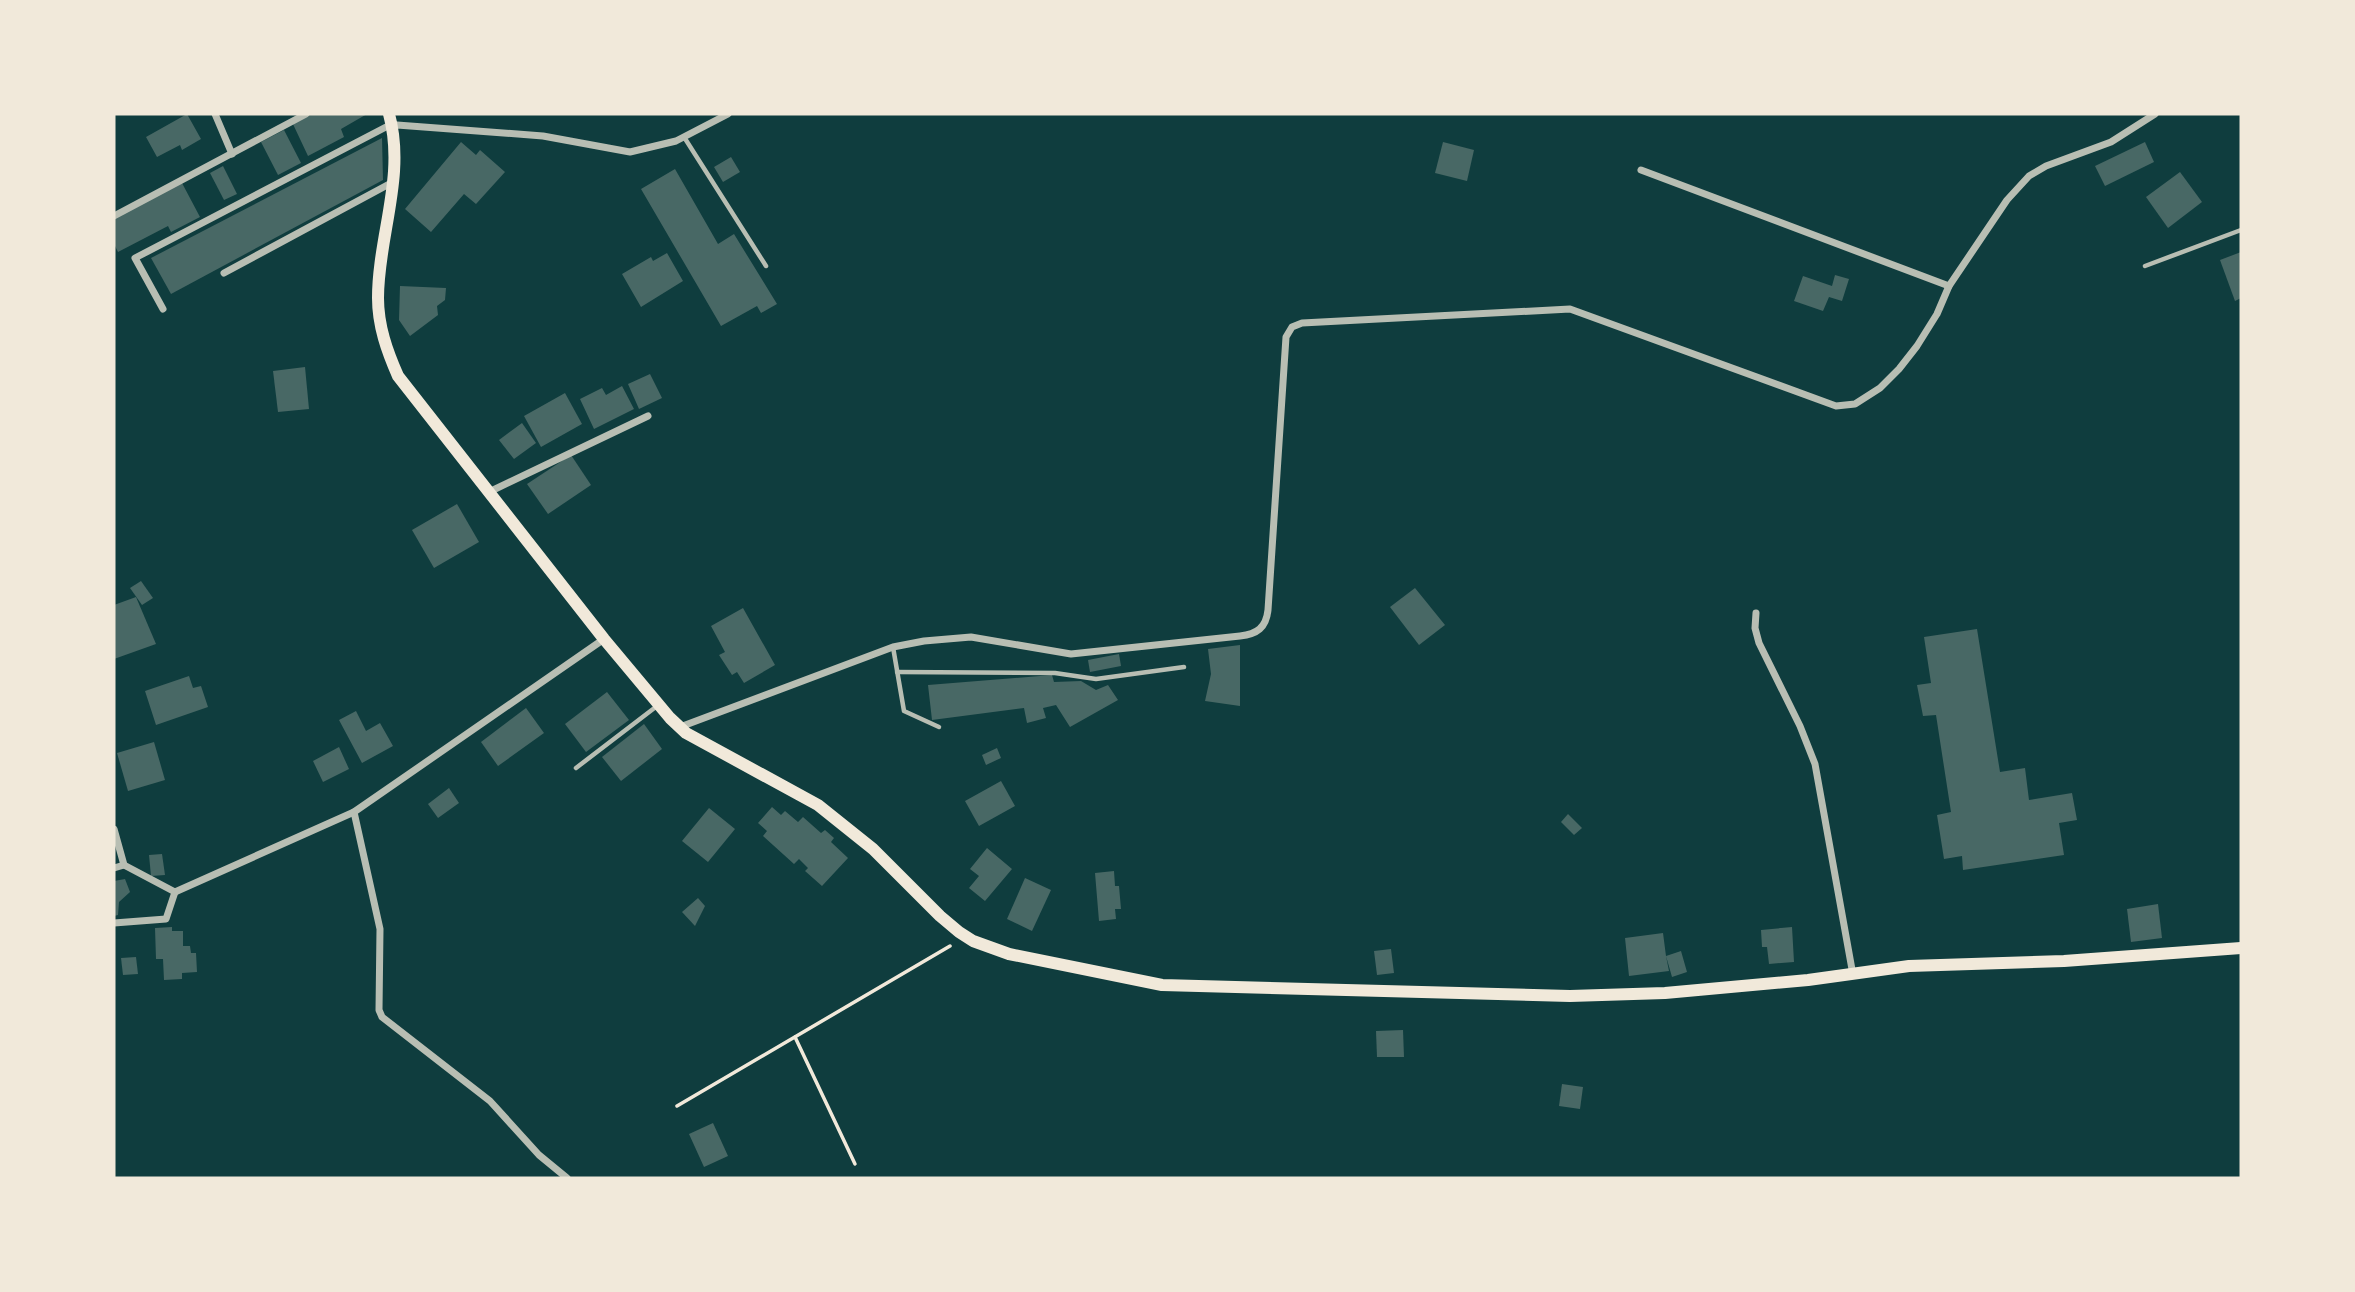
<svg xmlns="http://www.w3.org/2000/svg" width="2355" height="1292" viewBox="0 0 2355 1292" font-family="Inter,sans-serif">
	<rect width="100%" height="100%" fill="#0f3d3e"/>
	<g fill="#486865">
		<path d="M187,114L201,139L182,150L180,145L157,157L146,137Z"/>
		<path d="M308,114H367L341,129L344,137L308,156L292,122Z"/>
		<path d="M284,130L301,163L278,175L261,142Z"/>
		<path d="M382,138L383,180L171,294L151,258Z"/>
		<path d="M461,142L476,155L480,150L505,172L476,204L464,194L431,232L405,209Z"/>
		<path d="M1443,142L1474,150L1467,181L1435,173Z"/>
		<path d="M2145,142L2154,162L2105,186L2095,166Z"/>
		<path d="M731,157L740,172L723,182L714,167Z"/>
		<path d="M223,166L237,194L224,200L210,173Z"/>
		<path d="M675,169L718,244L734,234L777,304L761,313L757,306L721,326L641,189Z"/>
		<path d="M2180,172L2202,202L2168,228L2146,197Z"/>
		<path d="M182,183L200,217L171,232L168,226L118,252L114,244V218Z"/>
		<path d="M2241,252V298L2235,301L2220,260Z"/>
		<path d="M667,253L683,281L641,307L622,274L651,257L653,261Z"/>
		<path d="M1835,275L1849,279L1842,301L1829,297L1823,311L1794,301L1803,276L1832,286Z"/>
		<path d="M400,286L446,288L445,300L437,306L438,315L410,336L399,320Z"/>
		<path d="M305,367L309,409L278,412L273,371Z"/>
		<path d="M650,374L662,398L639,409L628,384Z"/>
		<path d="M622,386L634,409L594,429L580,399L602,388L606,395Z"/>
		<path d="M565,393L582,424L541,447L524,416Z"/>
		<path d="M522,423L536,443L514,459L499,440Z"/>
		<path d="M571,455L591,485L548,514L527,484Z"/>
		<path d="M457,504L479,542L434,568L412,530Z"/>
		<path d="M141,581L153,598L142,605L130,588Z"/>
		<path d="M1415,588L1445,625L1419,645L1390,607Z"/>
		<path d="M136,597L156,644L114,659V605Z"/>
		<path d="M743,608L775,665L744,683L737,672L732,675L719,655L725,652L711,626Z"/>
		<path d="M1977,629L2000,772L2025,768L2029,800L2072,793L2077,820L2059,823L2064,855L1963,870L1962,856L1944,859L1937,815L1951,812L1936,715L1923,716L1917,685L1931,683L1924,637Z"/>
		<path d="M1240,645V706L1205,701L1211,674L1208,649Z"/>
		<path d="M1119,654L1121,666L1090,672L1088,660Z"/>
		<path d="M1052,675L1054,682L1081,681L1096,690L1108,685L1118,700L1070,727L1056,705L1043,708L1046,718L1027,723L1024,708L932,720L928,685Z"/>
		<path d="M189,676L193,688L201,686L208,707L156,725L145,691Z"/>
		<path d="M607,692L629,720L586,752L565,724Z"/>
		<path d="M526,708L544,733L498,766L481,742Z"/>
		<path d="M356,711L366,731L380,723L393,746L362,763L339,720Z"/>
		<path d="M644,724L662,749L621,781L602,757Z"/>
		<path d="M154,742L165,780L128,791L117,753Z"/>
		<path d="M339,747L349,769L323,782L313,761Z"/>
		<path d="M997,748L1001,758L986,765L982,755Z"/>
		<path d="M1001,781L1015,806L979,826L965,801Z"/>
		<path d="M449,788L459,803L438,818L428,804Z"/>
		<path d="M772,807L781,815L785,811L798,822L803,817L821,833L825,830L834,838L831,842L848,858L822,886L805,871L808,868L799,859L794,864L763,836L767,831L758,823Z"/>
		<path d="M709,808L735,829L708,862L682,841Z"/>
		<path d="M1568,814L1582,828L1574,835L1561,822Z"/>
		<path d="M987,848L1012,869L985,901L969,888L979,876L970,869Z"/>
		<path d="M162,854L165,875L151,876L149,855Z"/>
		<path d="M1114,871L1115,886H1119L1121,909H1115L1116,919L1099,921L1095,873Z"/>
		<path d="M1025,878L1051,890L1032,931L1007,919Z"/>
		<path d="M125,879L130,892L119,902L118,915L114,916V881Z"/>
		<path d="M698,898L705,906L695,926L682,912Z"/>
		<path d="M2158,904L2162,938L2131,942L2127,909Z"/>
		<path d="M172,927V931H183V946H190L191,953H196L197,972L182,973V979L164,980L163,959H156L155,928Z"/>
		<path d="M1792,927L1794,962L1769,964L1767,947H1762L1761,930Z"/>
		<path d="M1663,933L1666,956L1681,951L1687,972L1672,977L1666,956L1669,971L1629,976L1625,938Z"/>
		<path d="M1391,949L1394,973L1377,975L1374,951Z"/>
		<path d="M136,957L138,974L123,975L121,958Z"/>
		<path d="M1403,1030L1404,1057H1377L1376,1031Z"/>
		<path d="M1562,1084L1583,1087L1580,1109L1559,1106Z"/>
		<path d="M713,1123L728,1156L704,1167L689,1134Z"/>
	</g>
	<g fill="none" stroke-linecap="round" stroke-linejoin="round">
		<g stroke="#f1e9da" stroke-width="3.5">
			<path d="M795,1037L855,1164"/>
			<path d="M677,1106L950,946"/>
		</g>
		<g stroke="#b8beb3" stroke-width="4.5">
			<path d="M684,137L766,266"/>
			<path d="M2145,266L2241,230"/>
			<path d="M893,647L904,711L939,727"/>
			<path d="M897,672L1055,673L1096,679L1184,667"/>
			<path d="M576,768L657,706"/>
		</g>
		<g stroke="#b8beb3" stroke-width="7">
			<path d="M215,114L232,154"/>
			<path d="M1641,170L1949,286"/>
			<path d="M114,216L306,114"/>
			<path d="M224,273L393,182"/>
			<path d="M163,309L135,258L386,127L397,125L543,136L630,152L676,141L728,114"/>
			<path d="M489,492L648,416"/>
			<path d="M1756,613L1755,628L1759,643L1800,726L1815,764L1853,975"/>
			<path d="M680,727L893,647L924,641L971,637L1071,654L1240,636C1257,634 1266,628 1268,610L1286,337L1292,327L1302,323L1570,309L1836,406L1855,404L1880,388L1899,369L1917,346L1937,314L1949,286L2007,200L2029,176L2046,166L2111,142L2155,114"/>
			<path d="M354,812L380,929L379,1010L382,1017L490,1101L539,1155L567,1178"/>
			<path d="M114,829L124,865L175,892L354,812L604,639"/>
			<path d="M114,868L124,865"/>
			<path d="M114,923L166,919L175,892"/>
		</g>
		<path stroke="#f1e9da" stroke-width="12" d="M389,114C406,176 378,236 378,298C378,326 387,351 398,376L604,639L670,718L686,733L818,805L873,849L940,916L959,932L973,941L1009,954L1162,985L1570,996L1665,993L1808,980L1909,966L2064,961L2241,948"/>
	</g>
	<rect width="2355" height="1292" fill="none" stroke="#f1e9da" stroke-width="231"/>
</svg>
